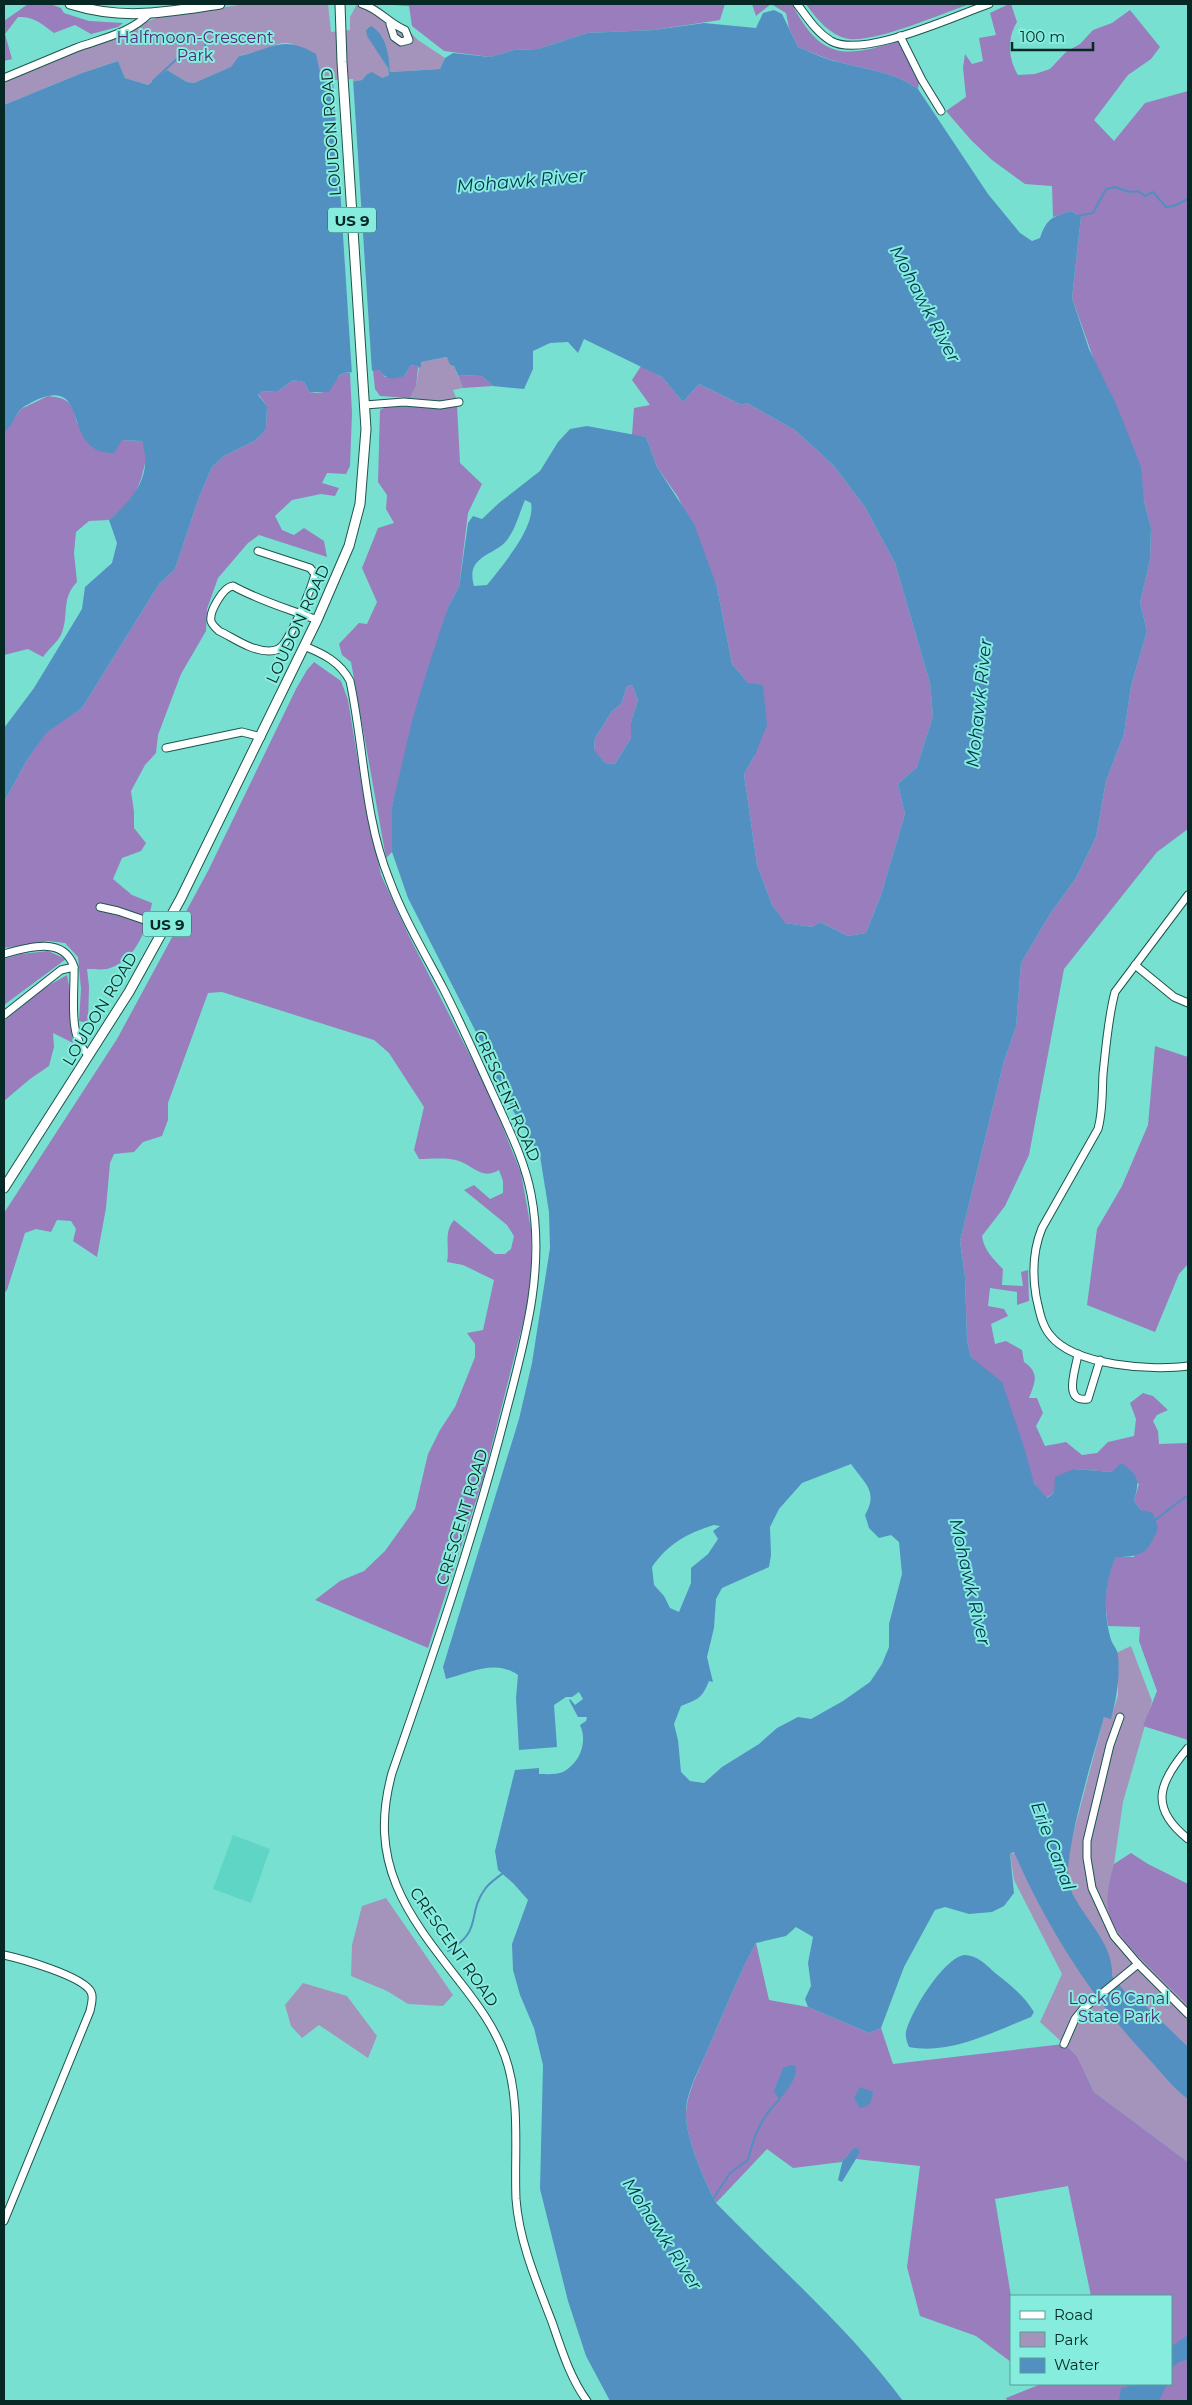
<svg xmlns="http://www.w3.org/2000/svg" width="1192" height="2405" viewBox="0 0 1192 2405" font-family="Montserrat,sans-serif">
	<rect width="100%" height="100%" fill="#78e0d1"/>
	<path fill="#5ed5c5" d="M233,1835L270,1849L251,1903L213,1889Z"/>
	<g fill="#a494bc">
		<path d="M245,4H328L331,32L350,30V17L357,4H374L407,29L418,40L445,58L440,69L390,72L386,46L383,59L388,68L389,75L382,78L366,75L362,80C352,82 342,85 331,83C311,78 309,44 287,43C276,42 268,49 258,52C252,54 245,54 239,56L232,67L194,83L187,82L167,70L148,85L125,78L118,61L82,73L4,105V81L137,25L157,18Z"/>
		<path d="M448,357L450,365L454,366L463,388L453,390L457,400L446,402L410,398L416,386L420,362Z"/>
		<path d="M1131,1646L1152,1701L1123,1802L1109,1899L1188,1986V2162L1094,2092L1077,2056L1040,2022L1062,1974L1014,1880L1010,1854L1071,1842L1104,1717L1111,1718L1118,1695V1652Z"/>
		<path d="M386,1898L453,1995L443,2006L408,2004L387,1991L351,1976L352,1945L362,1906Z"/>
		<path d="M303,1983L347,1996L377,2036L368,2058L319,2025L302,2038L291,2026L285,2005Z"/>
	</g>
	<g fill="#997dbd">
		<path d="M28,4H50L61,8L64,13L89,21L123,23L118,27L91,34L75,25L54,33C42,24 33,16 18,17L5,34L12,59L4,61V21Z"/>
		<path d="M725,4L720,20L654,30L587,33L538,49L514,50L490,57L444,51L412,26L409,6L393,5Z"/>
		<path d="M752,4H792C821,60 844,58 899,41L919,82L918,89C895,72 865,69 838,62C824,58 811,52 798,47L789,28L786,13L771,4L756,16Z"/>
		<path d="M806,4H970C940,14 878,42 849,39C830,36 816,18 806,4Z"/>
		<path d="M1009,4H1011L1017,22C1007,38 1008,59 1018,75L1035,74L1050,69L1066,52L1080,44L1093,30L1112,23L1130,10L1160,47L1151,59L1128,75L1094,120L1114,141L1145,103L1188,91V829L1157,852L1064,969L1029,1155L1005,1206L982,1236C984,1250 993,1259 1003,1269L1002,1285L1023,1286L1021,1272L1028,1270L1029,1301L1017,1305V1292L990,1288L988,1306L1004,1309L1008,1316L991,1324L995,1344L1006,1341L1022,1350L1024,1362C1040,1373 1035,1382 1029,1398H1037L1043,1413L1036,1426L1045,1446L1066,1442L1082,1455L1097,1453L1108,1442L1134,1436L1136,1419L1130,1403L1143,1393L1153,1396L1168,1410L1157,1415L1153,1421L1158,1431L1159,1444L1188,1443V1740L1143,1726L1157,1691L1139,1641L1140,1627L1108,1626C1104,1603 1105,1578 1116,1557H1134L1141,1510L1134,1501L1139,1484L1112,1472L1074,1469L1054,1493L1046,1498L1034,1483L984,1370L971,1357L967,1340L965,1277L960,1241L1004,1061L1016,1027L1021,963L1050,914L1076,878L1096,837L1106,781L1124,734L1131,686L1147,631L1140,603L1150,560L1151,528L1144,501L1072,298L1081,217L1071,211L1053,217L1052,186L1025,184L992,160L971,140L946,111L966,97L963,68L965,54L972,64L983,61L979,38L996,35L990,13Z"/>
		<path d="M411,365L421,367L418,368L416,386L410,398L380,396L375,389L373,370H379L385,377L404,376Z"/>
		<path d="M641,366L662,377L683,402L699,384L742,405L747,403L795,430L834,466L865,507L895,563L930,683L933,716L917,767L898,784L905,814L881,895L866,933L848,936L820,922L814,927L784,923L772,905L757,865L744,774L755,755L748,683L732,664L717,587L678,497L657,467L646,437L632,435L634,408L650,405L632,380Z"/>
		<path d="M343,373H350L352,413L350,466L346,474L327,473L322,483L339,488L335,496L321,494L292,500L275,516L282,530L294,535L304,528L324,541L327,557L259,535L248,543L218,578L207,609L206,631L181,674L158,735L156,753L145,765L131,791L134,812V828L146,843L141,851L122,858L113,879L132,895L152,903C147,929 136,961 107,969C101,970 93,969 87,969L89,986L88,1023L79,1021L81,989L78,957L65,943L48,941L4,948V802L27,760L46,732L82,708L159,584L175,569L199,497L212,467L224,456L256,440L266,429L267,406L258,394L262,391L277,392L293,380L304,382L309,392C335,396 329,383 343,373Z"/>
		<path d="M458,375L482,376L493,386L463,388Z"/>
		<path d="M48,396C69,398 73,403 77,423L121,440L142,441L147,456L141,479L133,499L109,520L89,521L76,532L74,553L77,582C60,600 70,614 61,635C57,642 48,650 43,657L28,649L4,655V432L21,409Z"/>
		<path d="M457,405L460,463L482,484L468,513L459,587L448,607L392,807V852L386,858L351,662L342,655L339,644L359,623L367,624L377,602L362,568L378,528L394,523L386,509L387,495L378,482L380,410L389,406L451,408Z"/>
		<path d="M314,662L341,681L348,700L362,786L381,875L409,936L481,1077L501,1123L521,1173L531,1229V1273L527,1307L484,1476L428,1648L315,1600L340,1581L364,1571L385,1551L415,1509L428,1454L440,1430L455,1407L475,1357V1344L467,1333L483,1330L494,1280L463,1265L447,1262C450,1247 443,1233 454,1220L495,1254H505L511,1249L514,1236L507,1225L464,1190L474,1185L490,1199L503,1193V1181L499,1170C482,1180 475,1167 459,1161C448,1157 431,1159 419,1159L414,1150L424,1107L389,1053L374,1040L222,992L208,993L168,1103V1120L162,1136L143,1142L134,1152L114,1154L110,1163L106,1208L97,1257L73,1241L76,1229L71,1221L57,1220L51,1232L36,1229L25,1233L7,1290L4,1293V1213L117,1039L208,871L296,689L307,670Z"/>
		<path d="M632,685L638,700L631,722V738L615,764L605,763L594,751L595,738L612,711L621,704L627,686Z"/>
		<path d="M48,951L66,959L4,1005V959L21,954Z"/>
		<path d="M67,975C72,997 70,1020 73,1043L53,1033L54,1047L49,1066L30,1079L4,1101V1021L44,988Z"/>
		<path d="M1155,1046L1188,1057V1264L1179,1274L1155,1332L1087,1305L1097,1229L1122,1186L1148,1125Z"/>
		<path d="M1131,1853L1148,1864L1188,1884V2005C1169,1985 1113,1937 1109,1913C1105,1896 1110,1880 1114,1864Z"/>
		<path d="M756,1943L769,2000L808,2007L869,2033L881,2028L893,2064L1064,2044L1077,2056L1094,2092L1188,2162V2401H1007L1006,2398L1041,2384H1171V2296H1091L1068,2186L995,2199L1011,2296V2362L976,2336L920,2316L907,2267L920,2166L856,2159L859,2154L843,2159L842,2162L793,2168L767,2149L716,2203C705,2182 685,2137 686,2113C687,2092 699,2070 707,2051C723,2015 737,1978 756,1943Z"/>
	</g>
	<g fill="#5290c1" fill-rule="evenodd">
		<path d="M774,10L782,14L798,47C811,52 824,59 838,62C865,69 895,72 918,89L988,194L1020,233L1032,241L1040,238C1047,218 1052,217 1071,211L1081,217L1072,298L1089,349L1117,406L1141,467L1144,501L1151,528L1150,560L1140,603L1147,631L1131,686L1124,734L1106,781L1096,837L1076,878L1050,914L1021,963L1016,1027L1004,1061L960,1241L965,1277L967,1340L971,1357L1002,1382L1023,1444L1034,1483L1047,1498L1054,1493L1055,1477L1074,1469L1112,1472L1121,1463C1139,1475 1140,1480 1134,1501L1141,1510L1153,1513L1158,1528C1148,1553 1143,1557 1116,1557C1104,1582 1103,1613 1111,1640C1113,1645 1117,1649 1118,1654C1120,1677 1117,1697 1111,1719L1104,1717C1096,1748 1059,1864 1070,1888C1082,1918 1114,1942 1112,1976L1125,1992L1129,1990L1188,2047V2099C1173,2088 1161,2072 1148,2058C1091,1997 1047,1928 1014,1852L1010,1854L1014,1893L1004,1906L992,1912L969,1914L945,1907L935,1910L904,1967L881,2028L869,2033L808,2007L805,1999L811,1986L808,1963L813,1937L796,1927L786,1936L756,1943C737,1978 723,2015 707,2051C699,2070 686,2092 686,2113C685,2137 705,2182 716,2203C779,2268 849,2328 903,2401H610L586,2356L568,2301L540,2189L543,2065L534,2028L520,1995L513,1970L512,1944L528,1900L513,1883L498,1870L495,1851L515,1770L539,1768V1774C546,1774 556,1775 563,1772C580,1763 588,1742 580,1725L586,1721L587,1717H578L569,1700L570,1699L575,1705L583,1699L579,1692L572,1697H566L554,1705L557,1747L519,1750L516,1698L518,1675C495,1659 470,1673 446,1679L443,1667L519,1419L532,1363L550,1248L549,1212L540,1156L495,1080L478,1036L408,898L392,852V807L412,721L427,671L448,607L459,587L468,523L473,516L482,519L499,503L540,471L558,442L570,429L587,426L646,437L657,467L694,524L717,587L732,664L748,683L763,685L767,725L755,755L744,774L757,865L772,905L785,923L813,927L820,922L848,936L866,933L881,895L905,814L898,784L917,767L933,716L930,683L895,563L865,507L834,466L795,430L747,403L742,405L699,384L683,402L662,377L584,339L578,353L568,342L550,343L533,351V369L524,389L493,386L482,376L458,375L454,366L450,365L447,357L421,362V367L411,365L404,376C392,380 387,380 379,370L343,373L339,376L329,392H309L304,382L293,380L277,392L262,391L258,395L267,406L266,429L256,440L224,456L212,467L199,497L175,569L159,584L82,708L46,733L27,760L4,802V728L34,688L82,609L85,587L112,563L117,543L109,520C134,498 153,476 142,441L122,440L114,453C64,454 88,388 48,396C41,397 25,405 20,410C14,417 12,427 4,432V105L82,73L118,61L125,78L148,85L167,70L187,82L194,83L231,67L239,56C273,49 282,34 316,54L321,77C335,86 347,83 362,80L366,75L372,72L382,78L389,75L388,68L367,36L366,30L371,26C387,35 389,56 390,72L440,69L445,58L453,53L490,57L514,50L538,49L587,33L654,30L704,23L756,28L763,13ZM525,500L531,503C536,527 502,566 487,585L474,586C465,555 495,556 507,540C516,528 519,514 525,500ZM632,685L638,700L631,722V738L615,764L605,763L594,750L595,738L612,711L621,704L627,686ZM851,1464C864,1483 879,1491 865,1515L869,1528L879,1538L891,1535L899,1542L902,1574L889,1624V1647L882,1664L870,1682L843,1701L811,1719L798,1717L777,1728L759,1744L722,1767L704,1783L690,1781L681,1772L678,1740L674,1724L681,1706C699,1699 702,1698 709,1681L713,1682L707,1657L714,1628L716,1599L722,1588L769,1567L771,1555L770,1527L779,1509L802,1483ZM714,1525L720,1526L713,1531L718,1539L708,1554L691,1568V1583L679,1612L670,1608L664,1596L654,1585L652,1567C668,1544 687,1533 714,1525Z"/>
		<path d="M964,1955C981,1956 987,1967 999,1976C1014,1988 1024,1996 1034,2012L1031,2017C993,2032 950,2055 909,2047C907,2042 905,2037 906,2032C911,2011 943,1959 964,1955Z"/>
		<path d="M791,2065L795,2066C799,2076 786,2092 779,2100L774,2091L783,2068Z"/>
		<path d="M860,2087L873,2092L871,2102L867,2106L860,2108L854,2098Z"/>
		<path d="M854,2148L859,2149V2154L842,2182L838,2180L843,2159L846,2158Z"/>
		<path d="M1188,2335V2360L1181,2361L1172,2367L1171,2374V2347Z"/>
		<path d="M1132,2384H1167L1159,2401H1119L1121,2388L1130,2386Z"/>
	</g>
	<path fill="#78e0d1" d="M353,79L372,372L352,375L333,80Z"/>
	<g fill="none" stroke-linecap="round" stroke-linejoin="round">
		<g stroke="#5290c1" stroke-width="2">
			<path d="M153,81L179,57L205,53V42"/>
			<path d="M1078,216L1093,213L1106,189L1115,187L1129,192L1138,191L1145,196L1153,192L1166,207L1174,206L1188,199"/>
			<path d="M1154,1521L1185,1497L1188,1498"/>
			<path d="M448,1951C484,1930 466,1915 485,1889C489,1883 497,1878 503,1873"/>
			<path d="M713,2199L730,2173L748,2160C753,2137 762,2116 779,2100"/>
		</g>
		<g stroke="#1d554e" stroke-width="9">
			<g id="minor">
				<path d="M362,4C379,9 388,23 405,30L409,40L401,42L394,37L390,24"/>
				<path d="M797,4C807,17 816,32 831,41C863,59 954,16 989,4"/>
				<path d="M900,36L922,80L941,111"/>
				<path d="M4,78C28,68 52,58 76,48C103,38 129,34 150,13"/>
				<path d="M365,405L404,402L440,405L459,402"/>
				<path d="M258,551L310,568L315,574C311,590 293,632 283,645C280,649 274,651 269,651C251,651 234,638 219,631C216,628 212,625 211,621C209,612 223,587 233,586C260,601 289,609 317,620"/>
				<path d="M304,646C324,654 340,662 350,681C364,746 364,817 389,879C403,917 424,952 443,988C462,1025 479,1064 497,1103C510,1132 525,1162 531,1194C546,1270 524,1343 505,1416C474,1537 433,1655 392,1773C367,1864 407,1914 460,1982C478,2005 495,2028 505,2056C521,2101 514,2152 516,2199C519,2241 537,2283 552,2322C561,2348 570,2378 587,2401"/>
				<path d="M166,748L242,732L261,737"/>
				<path d="M1188,895L1115,992C1108,1018 1106,1047 1103,1074C1102,1092 1103,1111 1098,1129L1042,1228C1033,1250 1032,1272 1036,1296C1039,1309 1041,1324 1050,1335C1074,1366 1152,1371 1188,1366"/>
				<path d="M100,907L118,911L165,927"/>
				<path d="M4,954C28,947 64,936 74,967C75,993 67,1039 89,1055"/>
				<path d="M1135,965L1174,997L1188,1003"/>
				<path d="M4,1015L61,970L74,967"/>
				<path d="M1078,1354C1076,1369 1062,1403 1088,1399L1100,1360"/>
				<path d="M1120,1717L1110,1745L1087,1841V1858L1092,1888L1114,1936L1138,1964L1188,2014"/>
				<path d="M1188,1748C1158,1783 1149,1808 1188,1839"/>
				<path d="M4,1955C22,1959 83,1976 91,1992C94,1998 91,2005 90,2011L4,2221"/>
				<path d="M1064,2044L1075,2019L1083,2009L1138,1964"/>
			</g>
		</g>
		<g stroke="#1d554e" stroke-width="11">
			<g id="major">
				<path d="M70,4C124,21 166,12 220,4"/>
				<path d="M4,1188L129,992L181,898L317,620L349,546L360,504L366,429L342,62L340,4"/>
			</g>
		</g>
		<use href="#minor" stroke="#fff" stroke-width="7"/>
		<use href="#major" stroke="#fff" stroke-width="9"/>
	</g>
	<g text-anchor="middle" dominant-baseline="central" stroke-width="4" stroke-linejoin="round" paint-order="stroke">
		<g fill="#86edde" stroke="#2c645c" stroke-width="1">
			<rect x="328" y="207.5" width="48" height="25" rx="4"/>
			<rect x="143" y="911.5" width="48" height="25" rx="4"/>
		</g>
		<g font-size="15" font-weight="bold" fill="#062925">
			<text x="352" y="220">US 9</text>
			<text x="167" y="924">US 9</text>
		</g>
		<g font-size="16" fill="#522c7a" stroke="#86edde">
			<text x="195" y="37">Halfmoon-Crescent<tspan x="195" dy="18">Park</tspan></text>
			<text x="1119" y="1998">Lock 6 Canal<tspan x="1119" dy="18">State Park</tspan></text>
		</g>
		<g font-size="16" fill="#062925" stroke="#86edde">
			<text transform="translate(331 132) rotate(-94)">LOUDON ROAD</text>
			<text transform="translate(298 624) rotate(-65)">LOUDON ROAD</text>
			<text transform="translate(100 1009) rotate(-59)">LOUDON ROAD</text>
			<text transform="translate(507 1096) rotate(66)">CRESCENT ROAD</text>
			<text transform="translate(462 1517) rotate(-73)">CRESCENT ROAD</text>
			<text transform="translate(454 1947) rotate(55)">CRESCENT ROAD</text>
		</g>
		<g font-size="18" font-style="italic" fill="#003353" stroke="#86edde">
			<text transform="translate(521 181) rotate(-5)">Mohawk River</text>
			<text transform="translate(925 304) rotate(62)">Mohawk River</text>
			<text transform="translate(979 703) rotate(-84)">Mohawk River</text>
			<text transform="translate(970 1582) rotate(77)">Mohawk River</text>
			<text transform="translate(1053 1846) rotate(69)">Erie Canal</text>
			<text transform="translate(662 2234) rotate(57)">Mohawk River</text>
		</g>
	</g>
	<rect width="1192" height="2405" fill="none" stroke="#062925" stroke-width="10"/>
	<rect x="1010" y="2295" width="162" height="90" fill="#86edde" stroke="#539f94"/>
	<rect x="1020" y="2311" width="25" height="8" fill="#ffffff" stroke="#539f94"/>
	<text x="1054" y="2320" font-size="15" fill="#062925">Road</text>
	<rect x="1020" y="2332" width="25" height="15" fill="#a494bc" stroke="#539f94"/>
	<text x="1054" y="2345" font-size="15" fill="#062925">Park</text>
	<rect x="1020" y="2358" width="25" height="15" fill="#5290c1" stroke="#539f94"/>
	<text x="1054" y="2370" font-size="15" fill="#062925">Water</text>
	<path d="M1012 42v8h81v-8" fill="none" stroke="#062925" stroke-width="2.5"/>
	<text x="1020" y="42" font-size="15" fill="#062925" stroke="#86edde" stroke-width="4" paint-order="stroke">100 m</text>
</svg>
